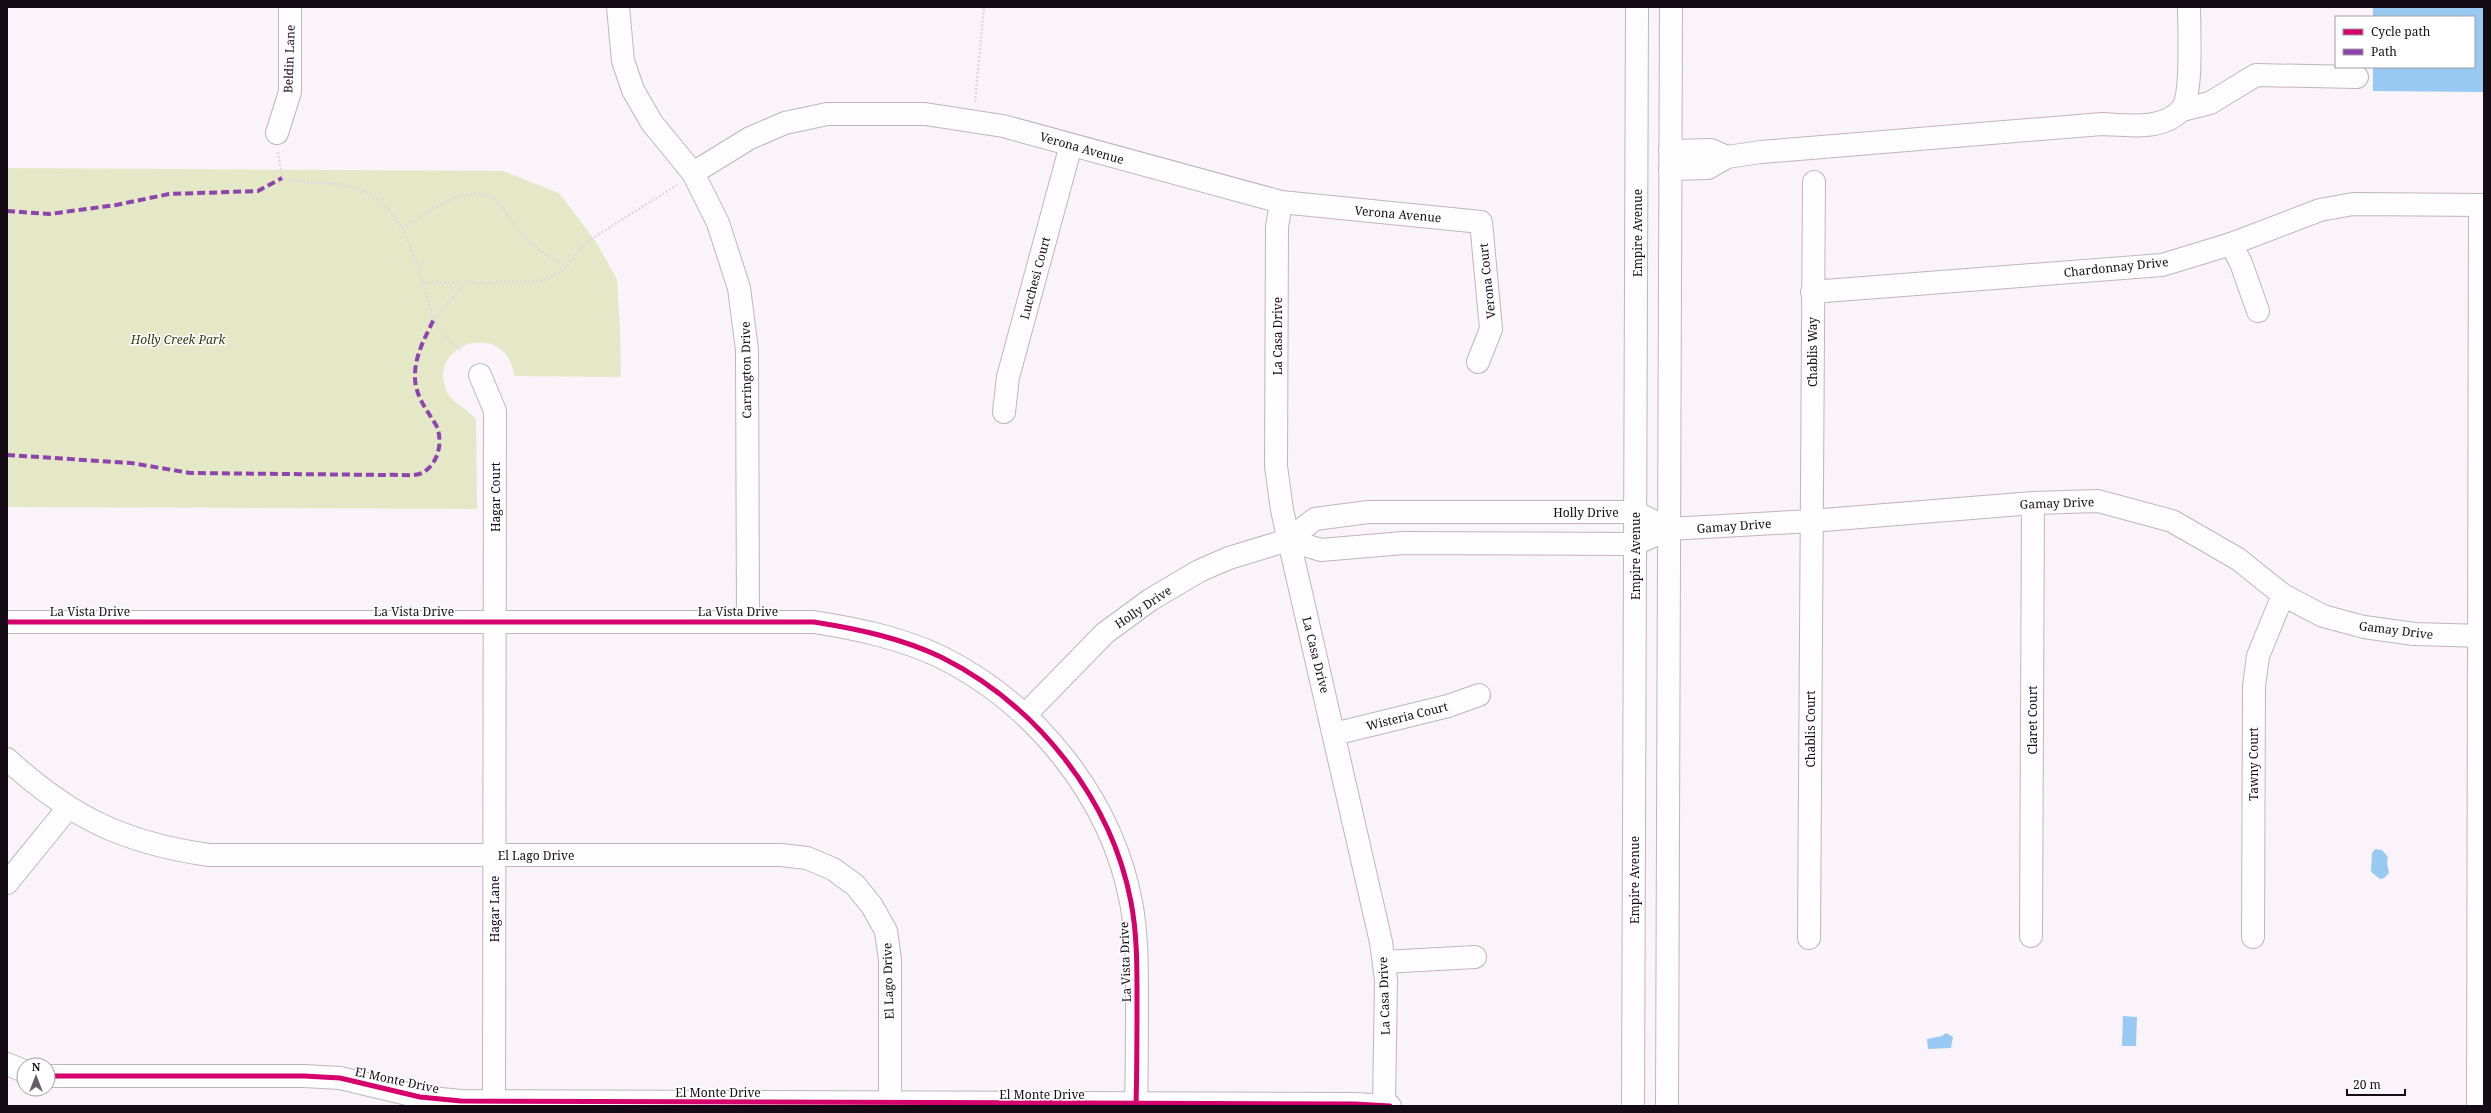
<svg xmlns="http://www.w3.org/2000/svg" width="2491" height="1113" viewBox="0 0 2491 1113" font-family="'Noto Serif',serif">
	<rect width="100%" height="100%" fill="#faf4fa"/>
	<path fill="#e5e8c7" d="M7,168L503,171L559,193L596,242L617,279L620,329L621,377L514,376C508,319 427,342 446,390C452,404 468,408 476,420L477,509L7,507Z"/>
	<g fill="#97c9f2">
		<path d="M2373,7H2484V92L2373,91V67H2474V17H2373Z"/>
		<path d="M2375,849L2382,850L2388,857L2387,863L2389,873L2384,878L2380,879L2371,872L2372,853Z"/>
		<path d="M2123,1016L2137,1017L2136,1046H2122Z"/>
		<path d="M1946,1033L1953,1037L1951,1048L1928,1049L1927,1039L1942,1036Z"/>
	</g>
	<g fill="none" stroke-linecap="round" stroke-linejoin="round">
		<g stroke="#beb5bd" stroke-width="24">
			<g id="minor">
				<path d="M618,7L623,61L633,90L652,123L693,173L718,223L739,288L747,350L748,621"/>
				<path d="M2182,110L2210,103L2256,75L2357,77"/>
				<path d="M277,133L290,92V7"/>
				<path d="M1670,151L1711,150L1727,157"/>
				<path d="M1670,169L1708,168L1727,157L1761,152L2102,124C2127,125 2162,131 2181,110C2193,97 2189,27 2189,7"/>
				<path d="M693,173L750,138L785,123L827,114H925L1003,126L1281,202L1481,222L1491,329L1478,362"/>
				<path d="M1281,202L1277,227L1276,466L1282,510L1381,942L1386,980L1384,1106"/>
				<path d="M2231,244L2241,263L2258,311"/>
				<path d="M1812,292L2162,265L2231,244L2320,210L2353,204L2484,205"/>
				<path d="M480,375L495,411L494,1101"/>
				<path d="M1004,412L1008,377L1071,145"/>
				<path d="M1288,540L1321,550L1403,543L1635,544L1669,529L1811,521L2033,503L2098,501L2172,521L2238,559L2283,595L2323,616L2364,627L2414,634L2484,636"/>
				<path d="M7,622H814C858,629 901,638 941,657C1035,704 1111,797 1131,902C1137,933 1137,965 1137,997C1137,1033 1137,1070 1136,1106"/>
				<path d="M1025,715L1105,633L1150,600L1199,571L1229,558L1288,540L1315,519L1368,512H1635L1669,529"/>
				<path d="M1334,734L1448,706L1479,695"/>
				<path d="M7,759C70,817 124,843 209,855H781L807,858L833,869L855,885L872,906L886,931L890,960V1106"/>
				<path d="M7,883L68,808"/>
				<path d="M2031,936L2033,503"/>
				<path d="M2253,937L2254,686L2258,656L2283,595"/>
				<path d="M1809,938L1814,182"/>
				<path d="M1384,962L1475,957"/>
				<path d="M7,1064L24,1071"/>
				<path d="M48,1076H304L340,1078L420,1097L461,1101L1355,1104L1390,1106"/>
				<path d="M2478,1106L2480,205"/>
			</g>
		</g>
		<g stroke="#beb5bd" stroke-width="24">
			<g id="major">
				<path d="M1633,1106L1637,7"/>
				<path d="M1667,1106L1671,7"/>
			</g>
		</g>
		<g stroke="#dddadd" stroke-width="2.5" stroke-dasharray="2 2" stroke-linecap="butt">
			<path d="M975,102L984,7"/>
			<path d="M278,152L282,178C309,186 340,179 366,192C399,208 414,251 423,283C429,300 430,319 443,334C448,340 456,344 461,350"/>
			<path d="M402,227C419,219 435,206 452,199C497,183 499,207 522,234C533,248 551,257 566,267"/>
			<path d="M424,283L534,282L551,278L566,267L585,243L677,185"/>
			<path d="M434,319L466,283"/>
		</g>
		<use href="#minor" stroke="#fefdfe" stroke-width="22"/>
		<use href="#major" stroke="#fefdfe" stroke-width="22"/>
		<g stroke="#8e44ad" stroke-width="4" stroke-dasharray="8 4" stroke-linecap="butt">
			<path d="M7,211L49,214L116,205L169,194L258,191L282,178"/>
			<path d="M7,455L131,463L190,473L388,475C397,474 414,477 422,473C438,465 444,441 436,425C427,410 416,397 415,379C414,356 425,338 434,319"/>
		</g>
		<g stroke="#fff" stroke-width="8">
			<g id="cycleway">
				<path d="M7,622H814C858,629 901,638 941,657C1035,704 1111,797 1131,902C1137,933 1137,965 1137,997C1137,1033 1137,1070 1136,1106"/>
				<path d="M48,1076H304L340,1078L420,1097L461,1101L1355,1104L1390,1106"/>
			</g>
		</g>
		<use href="#cycleway" stroke="#d6006c" stroke-width="5"/>
	</g>
	<g text-anchor="middle" dominant-baseline="central" stroke-width="3" stroke-linejoin="round" paint-order="stroke">
		<g font-size="12" fill="#140b14" stroke="#fff">
			<text transform="translate(289 59) rotate(-88)">Beldin Lane</text>
			<text transform="translate(1082 148) rotate(16)">Verona Avenue</text>
			<text transform="translate(1398 214) rotate(5)">Verona Avenue</text>
			<text transform="translate(1637 233) rotate(-90)">Empire Avenue</text>
			<text transform="translate(2116 267) rotate(-6)">Chardonnay Drive</text>
			<text transform="translate(1035 278) rotate(-75)">Lucchesi Court</text>
			<text transform="translate(1487 281) rotate(-96)">Verona Court</text>
			<text transform="translate(1277 336) rotate(-90)">La Casa Drive</text>
			<text transform="translate(1812 352) rotate(-90)">Chablis Way</text>
			<text transform="translate(746 370) rotate(-91)">Carrington Drive</text>
			<text transform="translate(495 497) rotate(-90)">Hagar Court</text>
			<text transform="translate(2057 503) rotate(-2)">Gamay Drive</text>
			<text x="1586" y="512">Holly Drive</text>
			<text transform="translate(1734 526) rotate(-4)">Gamay Drive</text>
			<text transform="translate(1635 556) rotate(-90)">Empire Avenue</text>
			<text transform="translate(1143 607) rotate(-34)">Holly Drive</text>
			<text x="90" y="611">La Vista Drive</text>
			<text x="414" y="611">La Vista Drive</text>
			<text x="738" y="611">La Vista Drive</text>
			<text transform="translate(2396 630) rotate(7)">Gamay Drive</text>
			<text transform="translate(1316 655) rotate(76)">La Casa Drive</text>
			<text transform="translate(1407 716) rotate(-14)">Wisteria Court</text>
			<text transform="translate(2032 720) rotate(-90)">Claret Court</text>
			<text transform="translate(1810 729) rotate(-90)">Chablis Court</text>
			<text transform="translate(2253 764) rotate(-90)">Tawny Court</text>
			<text x="536" y="855">El Lago Drive</text>
			<text transform="translate(1634 880) rotate(-90)">Empire Avenue</text>
			<text transform="translate(494 909) rotate(-90)">Hagar Lane</text>
			<text transform="translate(1125 962) rotate(-92)">La Vista Drive</text>
			<text transform="translate(888 981) rotate(-92)">El Lago Drive</text>
			<text transform="translate(1384 996) rotate(-92)">La Casa Drive</text>
			<text transform="translate(397 1080) rotate(12)">El Monte Drive</text>
			<text x="718" y="1092">El Monte Drive</text>
			<text x="1042" y="1094">El Monte Drive</text>
		</g>
		<g font-size="12" font-style="italic" fill="#313612" stroke="#fff">
			<text x="178" y="339">Holly Creek Park</text>
		</g>
	</g>
	<rect width="2491" height="1113" fill="none" stroke="#140b14" stroke-width="16"/>
	<rect x="2335" y="16" width="140" height="52" fill="#ffffff" stroke="#a19da1"/>
	<rect x="2343" y="29" width="20" height="6" fill="#d6006c" stroke="#a19da1"/>
	<text x="2371" y="36" font-size="12" fill="#140b14">Cycle path</text>
	<rect x="2343" y="49" width="20" height="6" fill="#8e44ad" stroke="#a19da1"/>
	<text x="2371" y="56" font-size="12" fill="#140b14">Path</text>
	<g transform="translate(36 1077)"><circle r="19" fill="#ffffff" stroke="#a19da1"/>
	<path d="M0-3L7 15L0 10L-7 15Z" fill="#645d64"/>
	<text y="-6" font-size="11" font-weight="bold" text-anchor="middle" fill="#140b14">N</text>
	</g>
	<path d="M2347 1089v6h58v-6" fill="none" stroke="#140b14" stroke-width="2"/>
	<text x="2353" y="1089" font-size="12" fill="#140b14" stroke="#ffffff" stroke-width="3" paint-order="stroke">20 m</text>
</svg>
